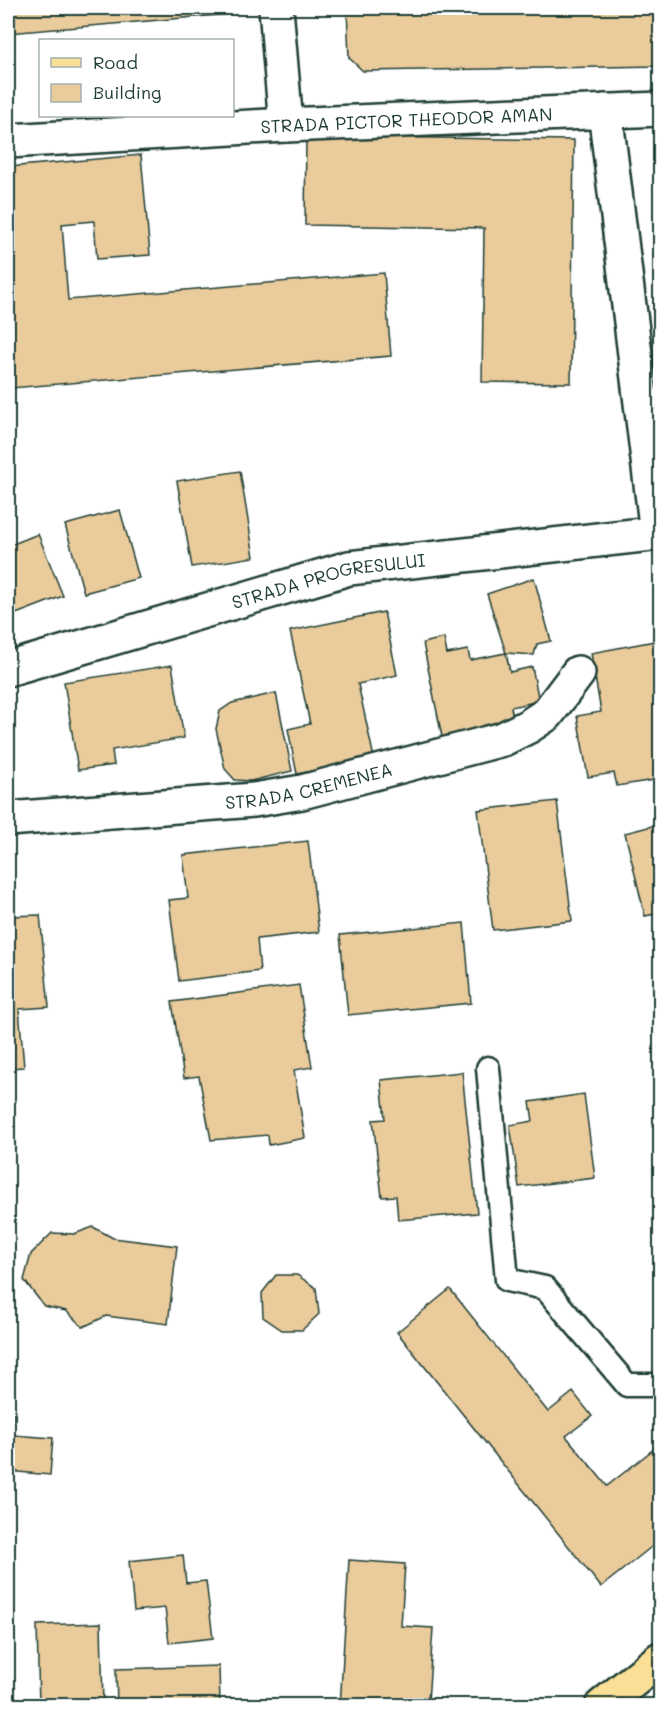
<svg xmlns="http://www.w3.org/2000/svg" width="668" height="1713" viewBox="0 0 668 1713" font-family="Mali,sans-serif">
	<rect width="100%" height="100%" fill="#fff"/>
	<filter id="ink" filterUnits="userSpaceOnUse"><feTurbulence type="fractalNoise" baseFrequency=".0167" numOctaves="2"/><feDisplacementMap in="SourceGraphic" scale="12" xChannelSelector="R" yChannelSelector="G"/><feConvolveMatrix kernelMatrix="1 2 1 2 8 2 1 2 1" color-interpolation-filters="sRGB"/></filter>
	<g filter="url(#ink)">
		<g fill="#e9cb9c" stroke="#1f3d34" stroke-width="1.5">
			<path d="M8,8H241L242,13L8,33Z"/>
			<path d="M347,8H660V66L363,71L349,58Z"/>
			<path d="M658,133H660V220Z"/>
			<path d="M306,136L574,140L571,383L482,382L484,228L305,225Z"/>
			<path d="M141,155L150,255L97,259L94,221L62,224L68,300L384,273L391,356L11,388L8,348V167Z"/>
			<path d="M240,471L254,557L192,567L177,481Z"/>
			<path d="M120,510L139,578L84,593L65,525Z"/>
			<path d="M38,534L63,596L16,614L8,592V546Z"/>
			<path d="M534,578L551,641L537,644L534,655L506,653L487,594Z"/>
			<path d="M384,612L397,675L358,684L374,758L297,774L288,729L310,724L290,631Z"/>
			<path d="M444,638L447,654L468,650L470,660L506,653L510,672L532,667L539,701L511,707L514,723L442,737L423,643Z"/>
			<path d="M660,640V779L617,786L614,773L588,777L577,716L601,712L591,653Z"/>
			<path d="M172,665L184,738L112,750L114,765L78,770L64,682Z"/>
			<path d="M276,693L292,771L251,781L235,780L225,769L216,729L220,711L232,703Z"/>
			<path d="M8,745L11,784H8Z"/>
			<path d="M557,801L572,921L493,930L478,810Z"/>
			<path d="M660,824V913L645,916L625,833Z"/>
			<path d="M308,841L319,932L257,939L260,971L179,981L169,900L188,898L183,855Z"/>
			<path d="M40,915L49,1007L19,1009L24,1067L8,1068V916Z"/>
			<path d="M464,923L471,1003L348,1015L340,935Z"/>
			<path d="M299,985L312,1067L294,1070L305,1138L269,1145L268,1135L211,1140L199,1076L184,1078L172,1002Z"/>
			<path d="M462,1072L477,1213L398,1220L396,1196L382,1197L373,1120L385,1119L381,1080Z"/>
			<path d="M584,1094L595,1178L519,1187L510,1125L533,1121L530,1102Z"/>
			<path d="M93,1227L113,1238L177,1246L168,1324L106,1316L83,1327L66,1311L44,1306L24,1280L31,1254L52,1233L74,1234Z"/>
			<path d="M276,1275H297L316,1288L319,1314L302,1330H282L263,1317L262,1293Z"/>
			<path d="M450,1289L548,1412L573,1392L592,1416L566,1436L607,1486L660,1444V1540L601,1587L397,1332Z"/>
			<path d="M8,1412L14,1413L8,1469Z"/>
			<path d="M12,1435L53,1438L50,1475L8,1471Z"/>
			<path d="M183,1555L186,1583L206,1581L213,1638L169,1643L165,1608L134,1611L129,1561Z"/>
			<path d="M349,1560L405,1564L401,1626L433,1628L428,1702L412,1701V1706H340Z"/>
			<path d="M101,1623L103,1706H39L37,1625Z"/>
			<path d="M219,1666L220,1706H117L116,1669Z"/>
			<path d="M8,1690L21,1706H8Z"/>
		</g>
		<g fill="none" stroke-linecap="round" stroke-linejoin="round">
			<g stroke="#1f3d34" stroke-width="27">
				<path id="lane" d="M488,1068L507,1280L545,1288L627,1385H660"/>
			</g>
			<g stroke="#1f3d34" stroke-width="38">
				<g id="street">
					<path d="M276,8L286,125"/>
					<path d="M605,111L657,533"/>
					<path id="s1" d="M8,141L286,125L660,109"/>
					<path id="s2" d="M8,669L349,568L660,533"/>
					<path id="s3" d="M8,819L254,800L302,792L503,739L529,726L547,714L578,673"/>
				</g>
			</g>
			<g stroke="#1f3d34" stroke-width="38">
				<path id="primary" d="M602,1706L660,1659"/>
			</g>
			<use href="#lane" stroke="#fff" stroke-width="22"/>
			<use href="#street" stroke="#fff" stroke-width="33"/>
			<use href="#primary" stroke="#fadf96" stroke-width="33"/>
		</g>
	</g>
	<g text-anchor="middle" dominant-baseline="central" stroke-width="4.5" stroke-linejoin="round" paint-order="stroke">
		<g font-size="18" fill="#1f3d34" stroke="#fff">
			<text stroke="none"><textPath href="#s1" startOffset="399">STRADA PICTOR THEODOR AMAN</textPath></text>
			<text stroke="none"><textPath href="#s2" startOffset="333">STRADA PROGRESULUI</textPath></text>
			<text stroke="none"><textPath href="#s3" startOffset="303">STRADA CREMENEA</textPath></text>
		</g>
	</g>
	<rect width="668" height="1713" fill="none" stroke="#fff" stroke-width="30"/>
	<rect x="15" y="15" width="638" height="1683" fill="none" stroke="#1f3d34" stroke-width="2" filter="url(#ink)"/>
	<rect x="39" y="39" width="195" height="78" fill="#ffffff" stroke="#a5b1ae" stroke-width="1.5"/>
	<rect x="51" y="58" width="30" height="9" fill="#fadf96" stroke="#a5b1ae" stroke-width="1.5"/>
	<text x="93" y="69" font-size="18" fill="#1f3d34">Road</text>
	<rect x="51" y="84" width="30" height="18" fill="#e9cb9c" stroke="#a5b1ae" stroke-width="1.5"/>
	<text x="93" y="99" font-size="18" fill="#1f3d34">Building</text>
</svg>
